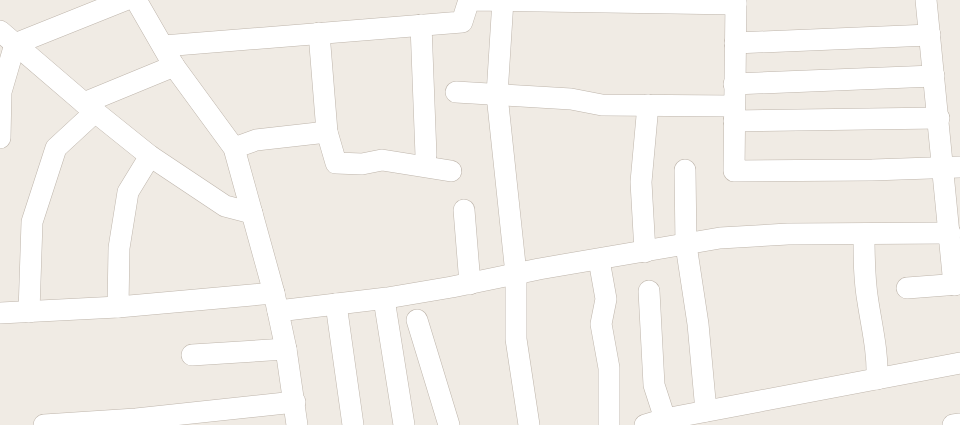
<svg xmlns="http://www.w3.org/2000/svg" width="960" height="425" viewBox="0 0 960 425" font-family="'Open Sans',sans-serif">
	<rect width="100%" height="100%" fill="#f0ebe4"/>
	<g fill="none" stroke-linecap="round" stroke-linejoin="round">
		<g stroke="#beb5ab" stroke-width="22">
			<g id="minor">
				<path d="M136,0L174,66L234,148L274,293L286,349L297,425"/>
				<path d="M503,0L497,95L516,274V339L529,425"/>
				<path d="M736,0L734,171L872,170L960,167"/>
				<path d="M926,0L954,285"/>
				<path d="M421,25L426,156"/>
				<path d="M0,31L84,103"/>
				<path d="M319,33L327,132L336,163L362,164L382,160L451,171"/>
				<path d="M735,43L930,35"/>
				<path d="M163,46L462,22L469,0L736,4"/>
				<path d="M174,66L84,103L150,156L225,206L252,213"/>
				<path d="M734,84L934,76"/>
				<path d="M456,92L571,99L602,105L734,106"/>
				<path d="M734,121L939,118"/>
				<path d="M0,138L1,92L15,44L125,0"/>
				<path d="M234,148L256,140L327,132"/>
				<path d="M685,170L686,245L698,324L706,411"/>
				<path d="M464,210L470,284"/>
				<path d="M864,234C864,257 864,279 868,302C872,328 878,352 877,379"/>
				<path d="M645,252L641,182L648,105"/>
				<path d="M599,260L606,299L601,324L609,368V425"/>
				<path d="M907,288L960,284"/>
				<path d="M649,291L654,385L665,419"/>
				<path d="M384,299L404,425"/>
				<path d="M336,304L353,425"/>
				<path d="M118,307L119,248L128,192L150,156"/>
				<path d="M278,311L387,298L452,287L539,269L720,238L788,234L950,233"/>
				<path d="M29,312L32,222L56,148L95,112"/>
				<path d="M0,313L118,307L274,293"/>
				<path d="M417,320L449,425"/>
				<path d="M192,355L286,349"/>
				<path d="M44,425L136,419L295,402"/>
				<path d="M645,425L665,419L960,363"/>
				<path d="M953,425L960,424"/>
			</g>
		</g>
		<use href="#minor" stroke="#fff" stroke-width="21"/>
	</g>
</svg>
